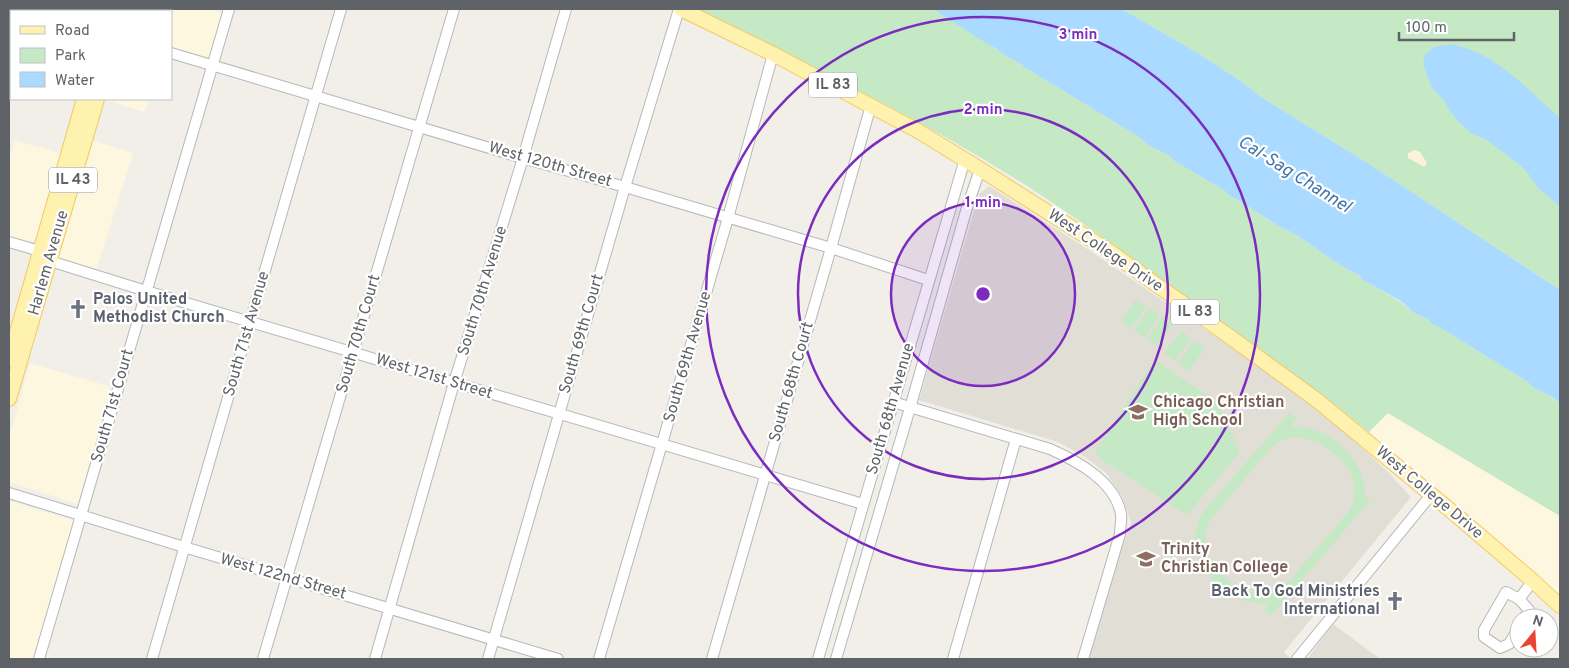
<svg xmlns="http://www.w3.org/2000/svg" width="1569" height="668" viewBox="0 0 1569 668" font-family="Overpass,sans-serif">
	<rect width="100%" height="100%" fill="#f1efe8"/>
	<g fill="#fef7e0">
		<path d="M129,9H207L224,14L210,60L171,48V11H128Z"/>
		<path d="M102,99H149L145,112Z"/>
		<path d="M15,140L62,154L37,242L9,238V161Z"/>
		<path d="M90,140L133,153L96,271L55,258Z"/>
		<path d="M30,363L111,387L78,504L9,482V439Z"/>
		<path d="M1387,413L1560,516V595L1369,432Z"/>
		<path d="M9,501L76,521L36,659H9Z"/>
	</g>
	<g fill="#e1ded6">
		<path d="M989,186L1086,248L1257,365L1334,423L1384,468L1411,497L1284,652L1291,659H1088L1105,596L1131,522L1122,496L1106,473L1085,457L1058,442L919,400L979,194Z"/>
		<path d="M1333,624L1380,659H1307Z"/>
	</g>
	<g fill="#c5e8c5" fill-rule="evenodd">
		<path d="M696,9H933C952,20 970,33 989,44C1000,52 1014,58 1024,67L1139,137L1148,145L1170,156L1174,161L1224,190C1229,198 1239,199 1246,205C1254,211 1264,216 1272,222C1280,228 1291,231 1300,237C1317,249 1339,266 1359,275L1363,280L1401,302L1414,313L1428,319L1432,324L1444,330L1528,382C1538,391 1551,395 1560,404V516L1388,413L1369,432C1307,382 1241,336 1176,290C1121,251 1068,211 1011,176C910,113 802,62 696,9Z"/>
		<path d="M1122,9H1560V290L1369,164L1261,97L1242,82L1201,55Z"/>
		<path d="M1136,299L1147,306L1131,329L1121,321Z"/>
		<path d="M1149,308L1160,315L1144,338L1134,330Z"/>
		<path d="M1162,316L1173,324L1157,346L1147,339Z"/>
		<path d="M1181,331L1191,338L1175,361L1164,353Z"/>
		<path d="M1194,341L1205,348L1189,371L1178,363Z"/>
		<path d="M1155,360L1217,402L1240,452L1187,515L1098,457L1096,450Z"/>
		<path d="M1290,412L1297,418L1290,427C1327,424 1366,458 1365,496L1370,501L1271,616L1264,610L1269,603C1225,608 1175,555 1203,512ZM1293,437C1327,437 1372,477 1348,512C1334,528 1320,545 1306,561C1297,571 1289,585 1276,591C1240,607 1188,555 1211,519L1271,448L1280,441Z"/>
	</g>
	<path fill="#fbf3d9" d="M1415,150L1420,152L1427,163L1424,167L1408,158V153Z"/>
	<g fill="#aadaff">
		<path d="M933,9H1122L1201,55L1242,82L1261,97L1369,164L1560,290V404L1554,398L1533,387L1528,382L1444,330L1432,324L1428,319L1414,313L1401,301L1363,280L1359,275C1339,266 1317,249 1300,237C1291,231 1280,228 1272,222C1264,216 1254,211 1246,205C1239,199 1229,198 1224,190L1174,161L1170,156L1148,145L1139,137L1024,67C1017,60 1010,59 1003,54C998,50 995,47 989,45Z"/>
		<path d="M1452,44C1499,55 1525,88 1560,118V206L1538,188L1527,172L1520,165L1487,140L1472,134L1457,120L1449,110L1445,101L1432,88L1423,64L1425,55L1434,47Z"/>
	</g>
	<g fill="none" stroke-linecap="round" stroke-linejoin="round">
		<g stroke="#b5b8bc" stroke-width="12">
			<g id="minor">
				<path d="M27,9L35,11"/>
				<path d="M171,53L523,158L625,187L831,248L928,280"/>
				<path d="M9,242L40,251L50,261L146,291L863,504"/>
				<path d="M893,402L1050,449C1077,461 1115,481 1121,514C1122,520 1120,527 1120,534L1083,659"/>
				<path d="M9,493L184,547L558,659"/>
				<path d="M1519,599L1533,581"/>
				<path d="M1519,627L1509,644L1500,648L1484,637V630L1506,592L1519,599L1529,610L1524,618"/>
				<path d="M39,659L229,9"/>
				<path d="M152,659L341,9"/>
				<path d="M263,659L454,9"/>
				<path d="M375,659L454,383L523,158L566,9"/>
				<path d="M488,659L625,187L679,9"/>
				<path d="M599,659L728,218L773,54"/>
				<path d="M712,659L831,248L871,105"/>
				<path d="M818,659L965,159"/>
				<path d="M836,659L910,408L966,211L980,169"/>
				<path d="M953,659L1016,439"/>
				<path d="M1297,659L1431,495"/>
			</g>
		</g>
		<g stroke="#f2c960" stroke-width="16">
			<g id="major">
				<path d="M681,9L773,54L918,131L972,164L1109,251L1233,339L1318,401L1456,515L1533,581L1560,606"/>
				<path d="M110,11V9"/>
				<path d="M123,11L124,9"/>
				<path d="M9,360L84,99"/>
				<path d="M9,399L97,99"/>
			</g>
		</g>
		<use href="#minor" stroke="#fff" stroke-width="10"/>
		<use href="#major" stroke="#fff2af" stroke-width="14"/>
	</g>
	<circle cx="983" cy="294" r="92" fill="#7b2cbf" fill-opacity=".12"/>
	<g fill="none" stroke="#7b2cbf" stroke-width="2.5">
		<circle cx="983" cy="294" r="92"/>
		<circle cx="983" cy="294" r="185"/>
		<circle cx="983" cy="294" r="277"/>
	</g>
	<defs>
		<g id="church-bare" transform="scale(1.5)"><path d="M-1.2-6h2.4v3.5h3.3v2.4h-3.3V6h-2.4V-.1h-3.3v-2.4h3.3Z" fill="#6b7280" stroke="#fff" stroke-width="2.5" paint-order="stroke"/></g>
		<g id="school-bare" transform="scale(1.5)"><path d="M0-5L7-2L0 1L-7-2ZM-4 1L0 2.5L4 1V4Q0 6-4 4Z" fill="#8d6e63" stroke="#fff" stroke-width="2.5" paint-order="stroke"/></g>
		<g id="university-bare" transform="scale(1.5)"><path d="M0-5L7-2L0 1L-7-2ZM-4 1L0 2.5L4 1V4Q0 6-4 4Z" fill="#8d6e63" stroke="#fff" stroke-width="2.5" paint-order="stroke"/></g>
	</defs>
	<g fill-rule="evenodd">
		<use href="#church-bare" x="78" y="309"/>
		<use href="#school-bare" x="1138" y="412"/>
		<use href="#university-bare" x="1146" y="559"/>
		<use href="#church-bare" x="1395" y="601"/>
	</g>
	<g text-anchor="middle" dominant-baseline="central" stroke-width="4.5" stroke-linejoin="round" paint-order="stroke">
		<g fill="#fff" stroke="#8f9295" stroke-width="1">
			<rect x="809" y="72.5" width="48" height="25" rx="4"/>
			<rect x="49" y="167.5" width="48" height="25" rx="4"/>
			<rect x="1171" y="299.5" width="48" height="25" rx="4"/>
		</g>
		<g font-size="15" font-weight="bold" fill="#5f6368">
			<text x="833" y="85">IL 83</text>
			<text x="73" y="180">IL 43</text>
			<text x="1195" y="312">IL 83</text>
		</g>
		<g font-size="16" fill="#5f6368" stroke="#fff">
			<text transform="translate(550 165) rotate(16)">West 120th Street</text>
			<text transform="translate(1105 251) rotate(34)">West College Drive</text>
			<text transform="translate(49 263) rotate(-74)">Harlem Avenue</text>
			<text transform="translate(483 291) rotate(-73)">South 70th Avenue</text>
			<text transform="translate(247 334) rotate(-74)">South 71st Avenue</text>
			<text transform="translate(359 334) rotate(-74)">South 70th Court</text>
			<text transform="translate(582 334) rotate(-74)">South 69th Court</text>
			<text transform="translate(688 357) rotate(-74)">South 69th Avenue</text>
			<text transform="translate(434 377) rotate(17)">West 121st Street</text>
			<text transform="translate(792 382) rotate(-74)">South 68th Court</text>
			<text transform="translate(113 406) rotate(-74)">South 71st Court</text>
			<text transform="translate(891 409) rotate(-74)">South 68th Avenue</text>
			<text transform="translate(1429 493) rotate(40)">West College Drive</text>
			<text transform="translate(283 577) rotate(16)">West 122nd Street</text>
		</g>
		<g font-size="16" font-weight="bold" fill="#5b616d" stroke="#fff" text-anchor="start">
			<text x="93" y="300">Palos United<tspan x="93" dy="18">Methodist Church</tspan></text>
			<text x="1380" y="592" text-anchor="end">Back To God Ministries<tspan x="1380" dy="18">International</tspan></text>
		</g>
		<g font-size="16" font-weight="bold" fill="#785e54" stroke="#fff" text-anchor="start">
			<text x="1153" y="403">Chicago Christian<tspan x="1153" dy="18">High School</tspan></text>
			<text x="1161" y="550">Trinity<tspan x="1161" dy="18">Christian College</tspan></text>
		</g>
		<g font-size="18" font-style="italic" fill="#4174aa" stroke="#fff">
			<text transform="translate(1294 175) rotate(32)">Cal-Sag Channel</text>
		</g>
	</g>
	<circle cx="983" cy="294" r="8" fill="#7b2cbf" stroke="#fff" stroke-width="2.5"/>
	<g font-size="15" text-anchor="middle" font-weight="bold" fill="#7b2cbf" stroke="#fff" stroke-width="4.5" stroke-linejoin="round" paint-order="stroke">
		<text x="1078" y="39">3 min</text>
		<text x="983" y="114">2 min</text>
		<text x="983" y="207">1 min</text>
	</g>
	<rect width="1569" height="668" fill="none" stroke="#5f6368" stroke-width="20"/>
	<rect x="10" y="10" width="162" height="90" fill="#ffffff" stroke="#bfc1c3"/>
	<rect x="20" y="26" width="25" height="8" fill="#fff2af" stroke="#bfc1c3"/>
	<text x="55" y="35" font-size="15" fill="#5f6368">Road</text>
	<rect x="20" y="48" width="25" height="15" fill="#c5e8c5" stroke="#bfc1c3"/>
	<text x="55" y="60" font-size="15" fill="#5f6368">Park</text>
	<rect x="20" y="72" width="25" height="15" fill="#aadaff" stroke="#bfc1c3"/>
	<text x="55" y="85" font-size="15" fill="#5f6368">Water</text>
	<g transform="translate(1534 633) rotate(18)"><circle r="24" fill="#ffffff" stroke="#bfc1c3"/>
	<path d="M0-4L9 19L0 12L-9 19Z" fill="#ea4335"/>
	<text y="-8" font-size="14" font-weight="bold" text-anchor="middle" fill="#5f6368">N</text>
	</g>
	<path d="M1399 32v8h115v-8" fill="none" stroke="#5f6368" stroke-width="2.5"/>
	<text x="1406" y="32" font-size="15" fill="#5f6368" stroke="#ffffff" stroke-width="4" paint-order="stroke">100 m</text>
</svg>
